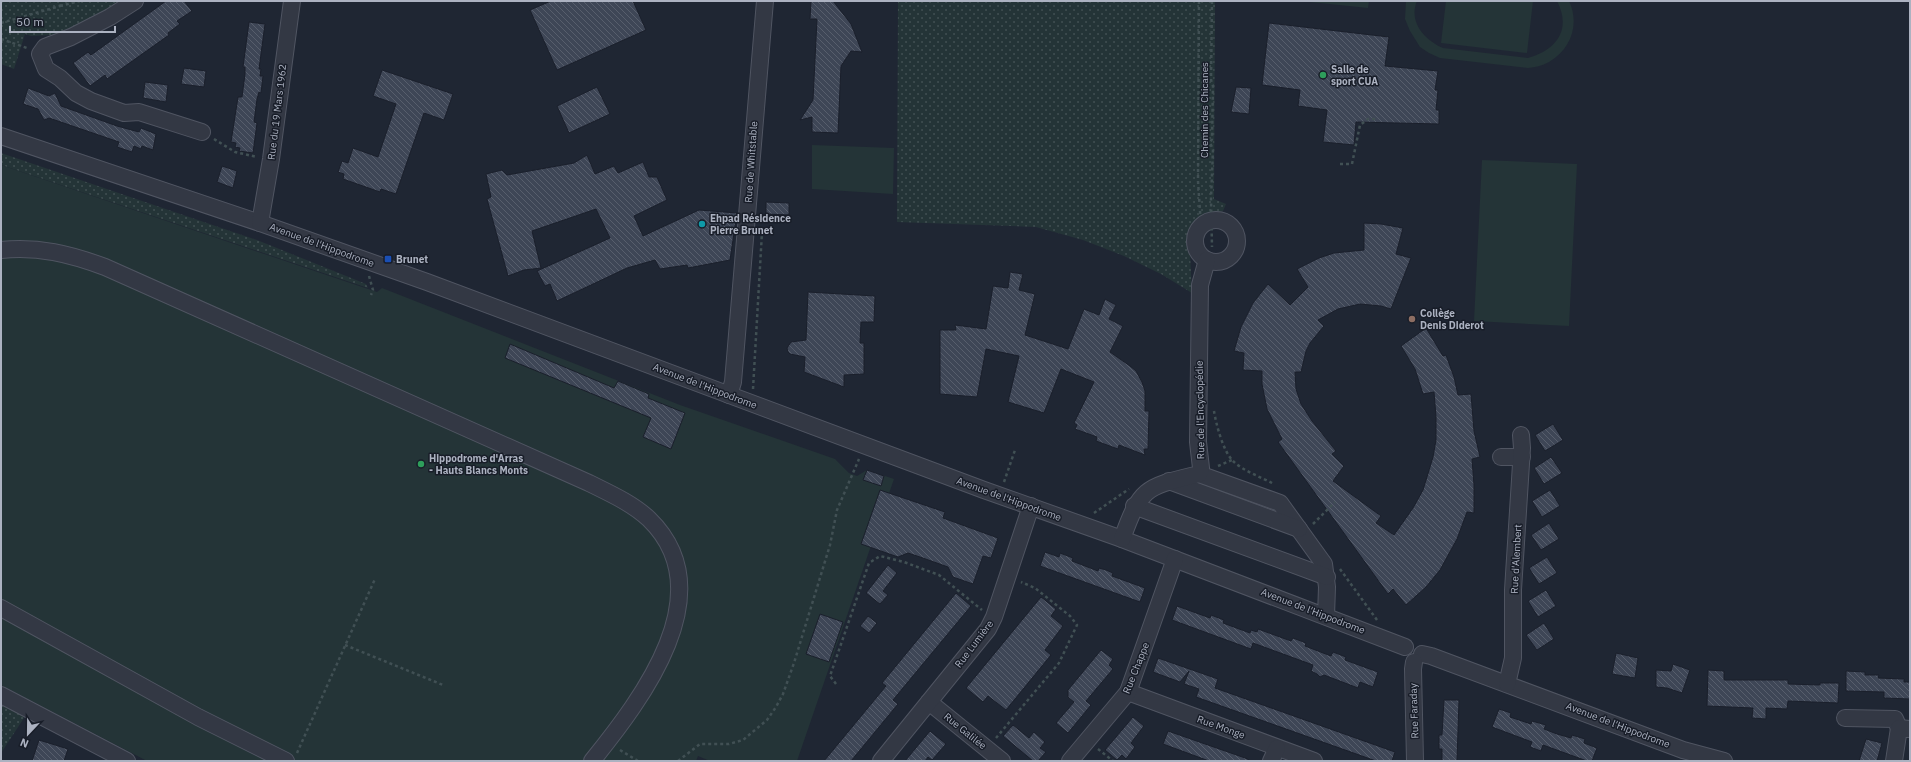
<svg xmlns="http://www.w3.org/2000/svg" width="1911" height="762" viewBox="0 0 1911 762" font-family="'IBM Plex Sans',sans-serif">
	<defs>
		<pattern id="grass-dots" width="8" height="8" patternUnits="userSpaceOnUse"><rect width="8" height="8" fill="#243437"/><path d="M2 2h.1M6 6h.1" fill="none" stroke="#414f52" stroke-width="1.8" stroke-linecap="round"/></pattern>
		<pattern id="building-back-hatch" width="6" height="6" patternUnits="userSpaceOnUse"><rect width="6" height="6" fill="#3e4656"/><path d="M-1 5l2 2M0 0l6 6M5-1l2 2" fill="none" stroke="#575e6c"/></pattern>
	</defs>
	<rect width="100%" height="100%" fill="#1f2633"/>
	<g fill="url(#grass-dots)">
		<path d="M1,1H135L56,42L51,35L31,36L25,34L14,69L1,64Z"/>
		<path d="M898,1H1215L1214,199L1226,204L1223,211L1203,218L1189,232L1192,293L1161,274L1124,256L1083,240L1036,227L897,222Z"/>
		<path d="M1,153L257,240L366,284L368,288L1,165Z"/>
		<path d="M1,695L27,709L24,718L1,753Z"/>
	</g>
	<g fill="#243437">
		<path d="M1301,1H1369L1368,8Z"/>
		<path d="M1406,1H1417C1408,22 1425,40 1443,48L1528,58C1556,50 1572,30 1557,1H1569C1580,24 1571,49 1549,62C1542,66 1535,67 1528,68L1440,58L1429,53L1420,47L1410,31L1405,19Z"/>
		<path d="M1446,1H1533L1527,53L1441,43Z"/>
		<path d="M812,145L894,148L893,194L812,189Z"/>
		<path d="M1482,160L1577,164L1569,326L1474,321Z"/>
		<path d="M1,165L377,292L382,288L680,405L835,459L849,473L857,476L867,470L894,479L797,761H710L698,756L696,761H147L1,685Z"/>
	</g>
	<g fill="url(#building-back-hatch)" stroke="#1a1f2b">
		<path d="M166,1H184L192,11L177,21L180,24L168,33L169,35L107,79L105,75L90,86L73,63L88,52L91,55Z"/>
		<path d="M551,1H633L646,30L557,70L530,10Z"/>
		<path d="M811,1H833L851,24L862,52L851,51L841,66L838,133L812,132V117L800,120L813,100L817,19H810Z"/>
		<path d="M249,22L265,24L259,69H261L260,76H263L261,93L259,92L257,99L254,122L257,123L253,153L239,151L240,148L235,147L236,143L231,142L238,97H242L245,74V67H243Z"/>
		<path d="M1269,23L1389,37L1385,66L1438,71L1435,90H1438L1436,110H1439V124L1356,122L1354,145L1323,142L1327,110L1298,106L1300,90L1262,85Z"/>
		<path d="M184,68L206,71L204,87L181,84Z"/>
		<path d="M382,70L453,94L444,120L424,113L396,194L381,189L380,192L343,179L344,174L338,172L342,161L348,163L353,148L378,157L396,104L373,96Z"/>
		<path d="M145,82L168,85L166,102L143,98Z"/>
		<path d="M597,87L610,114L569,133L557,106Z"/>
		<path d="M1236,87L1251,88L1249,114L1231,112Z"/>
		<path d="M28,88L49,96L55,93L61,106L117,126L139,132L141,128L156,134L153,150L142,146L141,149L134,146L132,152L117,147L119,142L49,118L44,120L38,109L23,104Z"/>
		<path d="M587,155L595,174L614,166L618,173L643,162L649,177H657L667,200L634,216L643,236L699,210L737,213L730,260L688,268L687,265L660,269L655,260L627,268L557,301L550,284L545,286L537,271L610,238L596,209L532,231L541,268L524,270L508,276L487,199L491,197L486,174L502,170L507,175L574,163Z"/>
		<path d="M222,166L237,171L233,188L217,182Z"/>
		<path d="M766,202L789,203V215L766,214Z"/>
		<path d="M1364,223L1381,224L1403,228L1396,254L1411,258L1391,309L1381,306L1360,304L1338,309L1318,320L1324,326L1310,343L1306,351L1301,372H1295L1296,389L1301,404L1312,421L1336,451L1332,454L1344,466L1333,481L1381,516L1376,523L1394,535L1413,508L1423,490L1433,457L1436,440V417L1434,392L1423,394L1415,369L1401,346L1426,328L1443,356L1446,355L1454,377L1458,395L1471,394L1474,431L1480,457L1472,459L1474,485V513L1467,512L1457,539L1440,570L1426,587L1406,605L1393,589L1388,594L1278,442L1282,439L1267,409L1262,384V371L1243,370L1244,353L1234,351L1241,327L1253,303L1268,284L1290,305L1308,287L1297,269L1319,258L1334,253L1364,250Z"/>
		<path d="M1010,272L1023,274L1019,290L1035,294L1025,335L1068,349L1084,309L1099,315L1105,299L1116,305L1109,319L1123,326L1110,352L1130,366L1136,371L1142,382L1145,391V411H1149L1148,449H1144L1145,455L1119,445L1118,449L1096,441L1097,437L1075,429L1077,425L1074,423L1094,382L1061,369L1044,413L1008,402L1019,356L986,349L977,397L940,394V330H956L955,325L986,329L993,286L1008,288Z"/>
		<path d="M808,292L875,296L874,322H861L860,343H864V374L844,375V387L804,372L805,357L790,354L788,352L787,348L791,342L806,340Z"/>
		<path d="M510,344L614,388L618,381L649,394L648,398L685,413L671,449L643,437L651,418L505,358Z"/>
		<path d="M1553,424L1563,440L1545,451L1535,435Z"/>
		<path d="M1551,457L1562,473L1544,484L1534,468Z"/>
		<path d="M867,470L884,476L881,486L863,480Z"/>
		<path d="M880,490L945,512L943,518L998,538L991,558L983,556L973,584L953,577L948,567L920,557L908,553L898,557L861,544Z"/>
		<path d="M1550,490L1560,506L1542,517L1532,501Z"/>
		<path d="M1549,523L1559,539L1541,550L1531,535Z"/>
		<path d="M1045,552L1059,557L1060,553L1073,558L1072,561L1098,571L1099,568L1106,570L1113,573L1112,576L1145,588L1140,602L1040,566Z"/>
		<path d="M1547,557L1557,573L1539,584L1529,568Z"/>
		<path d="M888,565L897,573L883,591L888,595L880,604L866,593Z"/>
		<path d="M1546,590L1556,606L1538,617L1528,601Z"/>
		<path d="M956,593L971,606L893,700L898,704L851,761H824L886,686L882,683Z"/>
		<path d="M1041,597L1056,609L1051,616L1063,626L1045,650L1051,655L1006,710L988,696L983,702L966,688Z"/>
		<path d="M1177,606L1210,618L1211,615L1224,620L1223,623L1250,633L1251,630L1257,632L1258,629L1291,641L1293,638L1306,643L1305,646L1331,656L1333,652L1346,657L1345,660L1378,672L1373,687L1360,682L1358,688L1324,675L1320,677L1317,674L1311,671L1313,665L1253,643L1251,649L1172,620Z"/>
		<path d="M820,614L843,622L829,662L806,654Z"/>
		<path d="M868,616L877,623L869,633L860,626Z"/>
		<path d="M1544,623L1554,639L1537,650L1526,635Z"/>
		<path d="M1101,650L1113,659L1109,665L1113,669L1086,701L1091,705L1068,733L1056,723L1074,702L1068,697V690Z"/>
		<path d="M1616,653L1638,658L1635,678L1612,674Z"/>
		<path d="M1158,658L1218,679L1215,688L1395,752L1392,761H1376L1196,697L1199,689L1184,684L1189,671L1180,682L1153,672Z"/>
		<path d="M1673,664L1690,670L1682,693L1667,688L1656,687V670L1671,671Z"/>
		<path d="M1708,670L1724,671V680H1788V684L1820,685V683H1839L1838,703L1788,701L1787,709L1766,708V719L1752,718L1753,708L1707,706Z"/>
		<path d="M1846,671L1865,672V675H1879L1878,678L1904,679V682H1910V699L1884,698V692L1846,691Z"/>
		<path d="M1444,700H1459L1457,761H1442V749H1439V735H1442Z"/>
		<path d="M1499,709L1511,713L1510,717L1531,724L1532,721L1546,725L1544,729L1557,734L1571,738L1572,735L1585,739L1584,743L1597,748L1592,761H1587L1543,745L1541,751L1530,747L1532,742L1492,727Z"/>
		<path d="M1133,717L1144,726L1131,743L1135,747L1126,759L1122,755L1117,760L1105,750Z"/>
		<path d="M1013,725L1029,738L1034,732L1045,742L1040,748L1046,752L1038,761H1033L1003,736Z"/>
		<path d="M930,731L946,744L932,760L928,757L925,761H905Z"/>
		<path d="M1168,731L1248,759V761H1209L1163,744Z"/>
		<path d="M1866,739L1882,743L1877,761H1859Z"/>
		<path d="M39,740L68,749L64,761H32Z"/>
	</g>
	<g fill="none" stroke-linecap="round" stroke-linejoin="round">
		<g stroke="#505562" stroke-width="18">
			<g id="minor">
				<path d="M135,1L110,17L71,37L45,47L40,54L46,69L60,78L76,93L91,101L124,113L139,112L202,132"/>
				<path d="M1,136L260,223L427,282L984,490L1122,539L1405,647"/>
				<circle cx="1216" cy="241" r="21"/>
				<path d="M260,223L271,159L292,1"/>
				<path d="M1,250C38,246 70,254 105,267L589,483C609,493 632,503 649,519C724,592 642,699 592,761"/>
				<path d="M729,395L733,382L765,1"/>
				<path d="M1501,457H1522"/>
				<path d="M1199,474L1280,503L1324,564L1327,587L1326,616"/>
				<path d="M1169,481L1299,529"/>
				<path d="M1134,506L1327,577"/>
				<path d="M1122,539C1141,486 1146,487 1199,474L1201,468L1198,442L1200,285L1207,260"/>
				<path d="M1,608L198,717L286,761"/>
				<path d="M1422,654L1431,656L1683,750L1724,761"/>
				<path d="M1414,662L1413,669L1415,761"/>
				<path d="M1507,684L1513,658V590L1522,448L1521,435"/>
				<path d="M1128,692L1314,761"/>
				<path d="M1,695L127,761"/>
				<path d="M929,702L1002,761"/>
				<path d="M1845,718L1895,719L1899,728"/>
				<path d="M881,761L988,629L994,617L1031,506"/>
				<path d="M1070,761L1128,692L1175,559"/>
				<path d="M1271,761L1277,748"/>
				<path d="M1894,761L1899,728L1909,729"/>
			</g>
		</g>
		<g stroke="#415054" stroke-width="2.5" stroke-dasharray="3 3" stroke-linecap="butt">
			<path d="M1199,1L1198,181L1201,226"/>
			<path d="M1212,1L1211,80L1213,86L1212,139L1210,143L1213,149L1211,199L1212,247"/>
			<path d="M60,6L80,1"/>
			<path d="M1,23L60,6V1"/>
			<path d="M1,39L27,48"/>
			<path d="M214,139L235,152L257,157"/>
			<path d="M1340,164H1352L1360,125L1368,119H1376"/>
			<path d="M369,276L373,290L371,295"/>
			<path d="M753,389L762,232"/>
			<path d="M1214,411C1216,424 1223,451 1233,461C1243,471 1261,477 1274,484"/>
			<path d="M1218,466L1232,460"/>
			<path d="M1004,482L1015,450"/>
			<path d="M1094,513L1129,489"/>
			<path d="M1313,524L1335,502"/>
			<path d="M1340,569L1377,620"/>
			<path d="M345,645L443,685"/>
			<path d="M836,684L830,676L869,563L880,556L904,562L939,575L982,610"/>
			<path d="M996,738L1059,663L1077,625L1070,616L1035,588L1021,582"/>
			<path d="M1098,749L1113,761"/>
			<path d="M620,750L638,761"/>
			<path d="M297,753L375,579"/>
			<path d="M678,761L700,744H729L743,740L767,720L776,707L783,694L794,663L830,545L837,510L859,459"/>
		</g>
		<use href="#minor" stroke="#333844" stroke-width="16"/>
	</g>
	<g fill="#2e9e5b" stroke="#181d28" stroke-width="1.5">
		<circle cx="1323" cy="75" r="4"/>
		<circle cx="421" cy="464" r="4"/>
	</g>
	<circle fill="#0f9aa8" stroke="#181d28" stroke-width="1.5" cx="702" cy="224" r="4"/>
	<rect fill="#1a4fb4" stroke="#181d28" stroke-width="1.5" x="384" y="255" width="8" height="8" rx="2"/>
	<circle fill="#8d6e63" stroke="#181d28" stroke-width="1.5" cx="1412" cy="319" r="4"/>
	<g text-anchor="middle" dominant-baseline="central" stroke-width="3" stroke-linejoin="round" paint-order="stroke">
		<g font-size="10" font-weight="bold" fill="#acb2c1" stroke="#181d28" text-anchor="start">
			<text x="1331" y="69">Salle de<tspan x="1331" dy="12">sport CUA</tspan></text>
			<text x="710" y="218">Ehpad Résidence<tspan x="710" dy="12">Pierre Brunet</tspan></text>
			<text x="396" y="259">Brunet</text>
			<text x="1420" y="313">Collège<tspan x="1420" dy="12">Denis Diderot</tspan></text>
			<text x="429" y="458">Hippodrome d'Arras<tspan x="429" dy="12">- Hauts Blancs Monts</tspan></text>
		</g>
		<g font-size="10" fill="#acb2c1" stroke="#181d28">
			<text transform="translate(1204 110) rotate(-90)">Chemin des Chicanes</text>
			<text transform="translate(277 112) rotate(-83)">Rue du 19 Mars 1962</text>
			<text transform="translate(751 162) rotate(-86)">Rue de Whitstable</text>
			<text transform="translate(322 245) rotate(20)">Avenue de l'Hippodrome</text>
			<text transform="translate(705 386) rotate(21)">Avenue de l'Hippodrome</text>
			<text transform="translate(1200 410) rotate(-91)">Rue de l'Encyclopédie</text>
			<text transform="translate(1009 499) rotate(20)">Avenue de l'Hippodrome</text>
			<text transform="translate(1516 559) rotate(-87)">Rue d'Alembert</text>
			<text transform="translate(1313 611) rotate(21)">Avenue de l'Hippodrome</text>
			<text transform="translate(974 644) rotate(-53)">Rue Lumière</text>
			<text transform="translate(1136 668) rotate(-68)">Rue Chappe</text>
			<text transform="translate(1414 711) rotate(-92)">Rue Faraday</text>
			<text transform="translate(1618 725) rotate(21)">Avenue de l'Hippodrome</text>
			<text transform="translate(1221 727) rotate(20)">Rue Monge</text>
			<text transform="translate(965 731) rotate(39)">Rue Galilée</text>
		</g>
	</g>
	<rect width="1911" height="762" fill="none" stroke="#acb2c1" stroke-width="4"/>
	<g transform="translate(28 734) rotate(202)" stroke="#181d28" stroke-width="3" paint-order="stroke">
	<path d="M0-3L7 15L0 10L-7 15Z" fill="#acb2c1"/>
	<text y="-6" font-size="11" font-weight="bold" text-anchor="middle" fill="#acb2c1">N</text>
	</g>
	<path d="M10 26v6h105v-6" fill="none" stroke="#acb2c1" stroke-width="2"/>
	<text x="16" y="26" font-size="12" fill="#acb2c1" stroke="#181d28" stroke-width="3" paint-order="stroke">50 m</text>
</svg>
